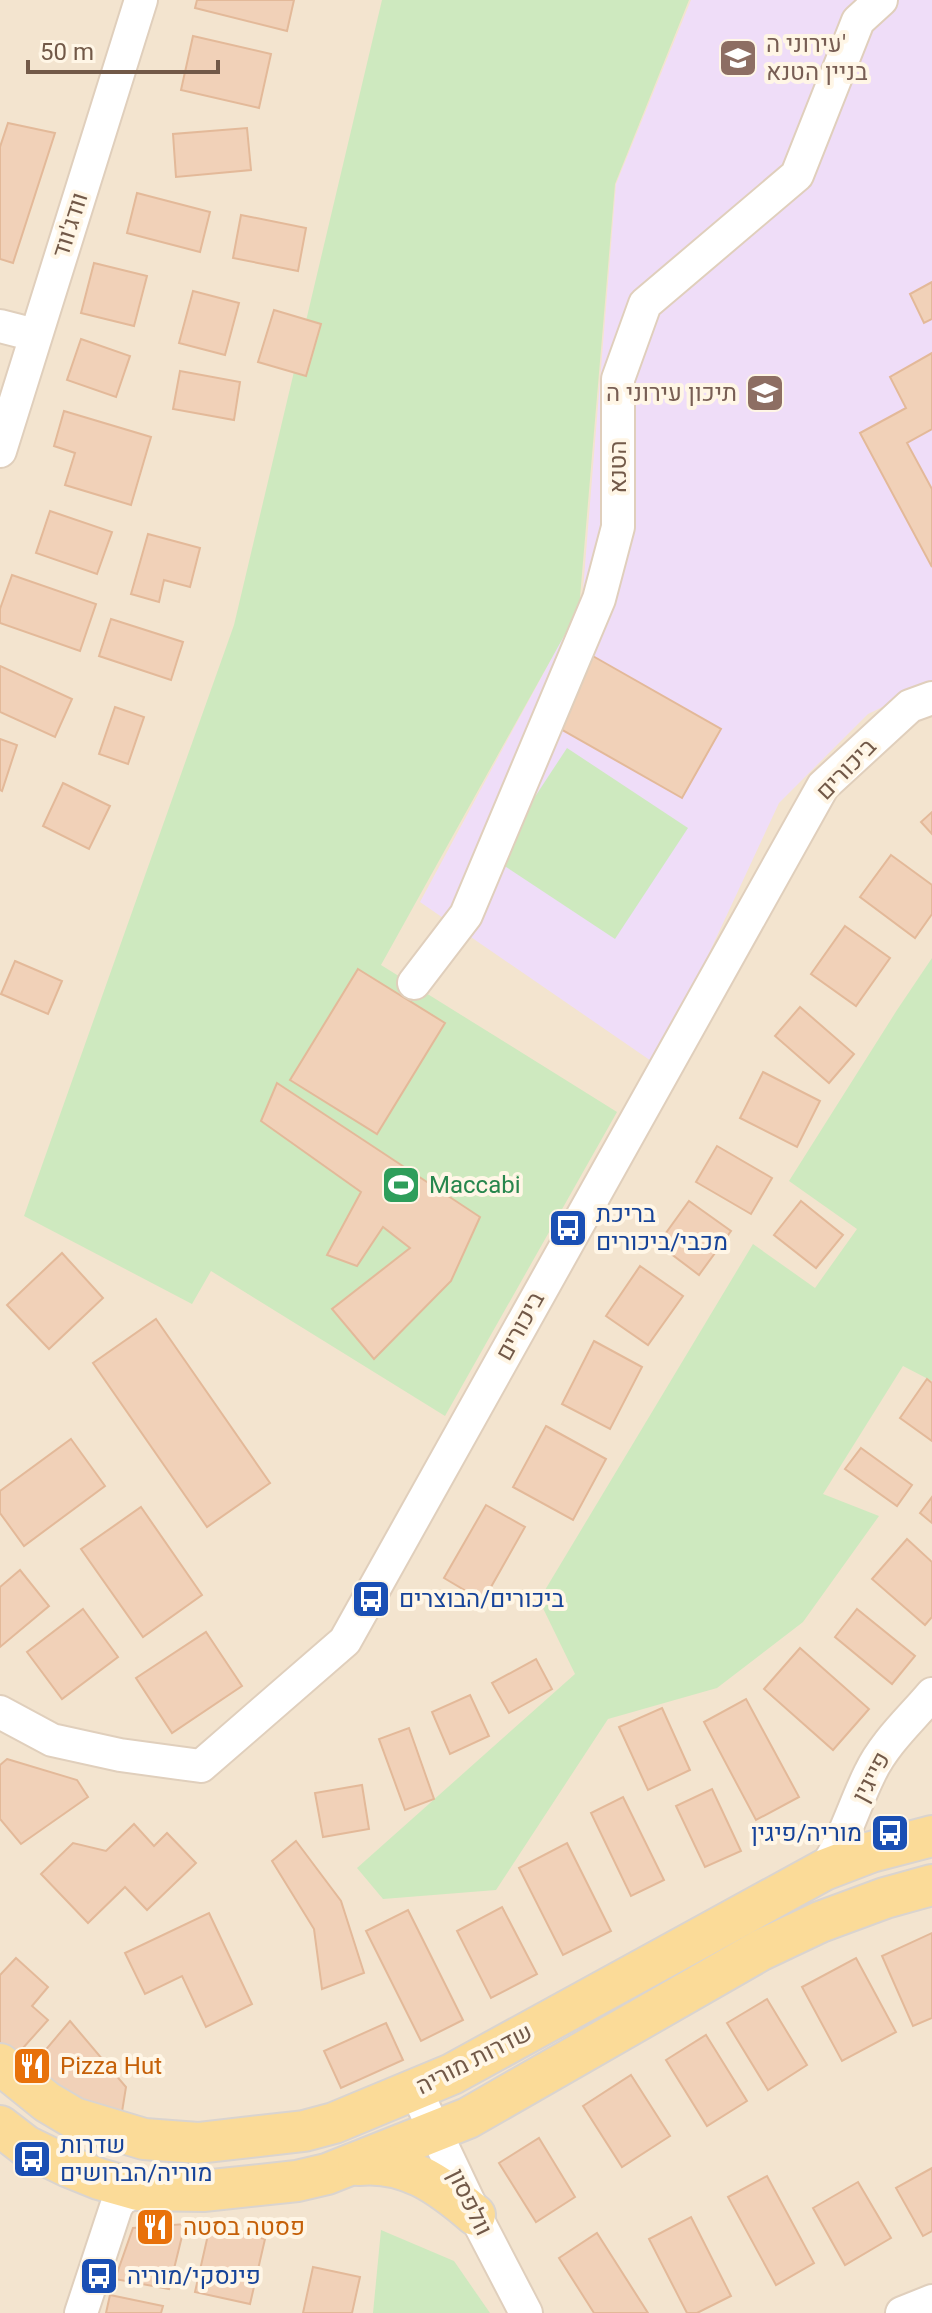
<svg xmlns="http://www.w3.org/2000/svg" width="932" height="2313" viewBox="0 0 932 2313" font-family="Roboto,Heebo,sans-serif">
	<rect width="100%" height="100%" fill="#fcf2e0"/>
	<rect fill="#f3e4cf" x="0" y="0" width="932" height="2313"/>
	<path fill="#efddf8" d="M691,0H932V683L868,714L779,803L657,1065L420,902L582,602L616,184Z"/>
	<g fill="#cee9bf">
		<path d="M382,0H689L615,184L579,609L381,965L617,1112L445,1416L211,1271L192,1304L24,1216L234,625Z"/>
		<path d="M567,748L688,828L615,939L494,859Z"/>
		<path d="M932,958V1381L903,1366L823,1494L879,1516L803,1622L717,1688L608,1719L496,1890L383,1899L357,1868L575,1674L539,1600L753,1244L815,1288L857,1229L789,1181L897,1010Z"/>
		<path d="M381,2230L454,2261L490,2313H373Z"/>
	</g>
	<g fill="#f1d1b8" stroke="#e3b999" stroke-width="2">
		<path d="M197,0H294L287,31L195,8Z"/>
		<path d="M193,36L271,54L259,108L181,90Z"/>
		<path d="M8,123L55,133L13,263L0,259V147Z"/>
		<path d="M247,128L251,170L176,177L173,134Z"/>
		<path d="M137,193L210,212L200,252L127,233Z"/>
		<path d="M241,215L306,228L298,271L233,258Z"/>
		<path d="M94,263L147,276L134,326L81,313Z"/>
		<path d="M932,282V319L924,323L910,294Z"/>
		<path d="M193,291L239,303L225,355L179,343Z"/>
		<path d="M274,310L321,324L306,376L258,362Z"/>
		<path d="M81,339L130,356L116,397L67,380Z"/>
		<path d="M932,353V429L907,443L932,489V567L860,433L906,408L890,377Z"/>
		<path d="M180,371L240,382L234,420L173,409Z"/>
		<path d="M64,411L151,437L131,505L65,485L75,453L54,446Z"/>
		<path d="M50,511L112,532L97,574L36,553Z"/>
		<path d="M148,534L200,548L190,587L164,580L159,602L131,594Z"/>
		<path d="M12,575L96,604L80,651L0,623V609Z"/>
		<path d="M111,619L183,642L171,680L99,656Z"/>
		<path d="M591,655L721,729L682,798L552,724Z"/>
		<path d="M0,666L72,699L55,737L0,712Z"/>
		<path d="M115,707L144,717L128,764L99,754Z"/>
		<path d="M0,739L17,745L2,791L0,790Z"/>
		<path d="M63,783L110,806L89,849L43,826Z"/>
		<path d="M932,812V834L921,822Z"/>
		<path d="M891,855L932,885V914L915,938L860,897Z"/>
		<path d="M845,926L890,958L856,1006L811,974Z"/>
		<path d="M15,961L62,981L48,1014L1,994Z"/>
		<path d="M358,969L445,1023L377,1134L290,1080Z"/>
		<path d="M800,1007L854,1054L829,1083L775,1036Z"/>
		<path d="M763,1072L820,1101L797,1147L740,1118Z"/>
		<path d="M277,1083L480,1217L451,1281L374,1359L332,1309L410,1248L383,1227L357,1266L327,1255L361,1192L261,1121Z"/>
		<path d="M717,1146L772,1178L751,1214L696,1182Z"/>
		<path d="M689,1201L731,1231L699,1275L658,1244Z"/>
		<path d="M801,1201L843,1235L816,1268L774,1235Z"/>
		<path d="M62,1253L103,1298L49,1349L7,1305Z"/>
		<path d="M640,1266L683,1296L648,1345L606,1316Z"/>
		<path d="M156,1319L270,1483L207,1527L93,1363Z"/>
		<path d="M594,1341L642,1367L610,1429L562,1404Z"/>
		<path d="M927,1379L932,1383V1441L900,1418Z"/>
		<path d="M546,1426L606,1459L573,1520L513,1487Z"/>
		<path d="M71,1439L105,1486L24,1546L0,1513V1491Z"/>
		<path d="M861,1448L912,1485L897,1506L845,1469Z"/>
		<path d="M932,1497V1523L920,1513Z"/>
		<path d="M486,1505L525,1527L483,1601L444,1578Z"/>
		<path d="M141,1507L202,1595L143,1637L81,1549Z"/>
		<path d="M907,1539L932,1562V1617L925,1625L872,1579Z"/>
		<path d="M20,1570L49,1606L0,1647V1587Z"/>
		<path d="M83,1609L118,1657L62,1699L27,1652Z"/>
		<path d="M857,1609L915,1656L892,1684L835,1637Z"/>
		<path d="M206,1632L242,1686L172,1733L136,1678Z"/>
		<path d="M800,1648L869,1709L833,1750L764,1689Z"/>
		<path d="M536,1659L552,1689L509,1713L492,1683Z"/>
		<path d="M470,1695L489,1736L450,1754L432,1712Z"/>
		<path d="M746,1699L799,1797L756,1820L704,1722Z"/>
		<path d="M662,1708L690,1770L648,1790L619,1727Z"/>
		<path d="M409,1728L434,1799L405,1810L379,1739Z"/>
		<path d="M7,1759L77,1780L88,1797L21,1844L0,1819V1765Z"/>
		<path d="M362,1785L369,1829L323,1837L315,1793Z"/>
		<path d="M712,1789L741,1851L705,1867L676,1806Z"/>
		<path d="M623,1797L664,1880L631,1896L591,1813Z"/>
		<path d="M134,1824L154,1846L167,1833L196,1863L147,1910L125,1887L88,1923L41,1874L73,1843L106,1851Z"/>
		<path d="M296,1841L341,1901L364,1973L322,1989L314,1929L272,1861Z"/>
		<path d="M567,1843L611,1931L563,1955L519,1868Z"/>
		<path d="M502,1907L537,1974L491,1998L457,1931Z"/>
		<path d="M408,1910L463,2020L421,2041L366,1931Z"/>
		<path d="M209,1913L252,2004L206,2027L182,1976L145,1994L125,1953Z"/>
		<path d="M932,1933V2018L913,2026L882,1956Z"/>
		<path d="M16,1958L48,1987L32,2006L48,2020L14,2058L0,2046V1975Z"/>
		<path d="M856,1958L896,2032L842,2061L802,1987Z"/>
		<path d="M767,1999L807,2065L768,2090L727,2023Z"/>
		<path d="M70,2021L126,2087L122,2112L85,2107L32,2066Z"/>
		<path d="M386,2023L403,2060L341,2088L324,2051Z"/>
		<path d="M706,2035L747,2101L707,2126L666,2060Z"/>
		<path d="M631,2075L670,2136L622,2167L583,2106Z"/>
		<path d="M539,2138L575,2197L536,2222L499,2163Z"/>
		<path d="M932,2168V2231L923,2236L896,2188Z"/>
		<path d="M767,2176L814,2263L776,2285L728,2197Z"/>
		<path d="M858,2182L891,2238L845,2265L813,2208Z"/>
		<path d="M691,2217L731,2296L697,2313H687L649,2239Z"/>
		<path d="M185,2224L169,2289L115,2279L133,2228Z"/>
		<path d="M210,2226L265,2239L250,2304L195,2292Z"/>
		<path d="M597,2233L648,2313H594L559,2258Z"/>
		<path d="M313,2267L360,2277L352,2313H303Z"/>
		<path d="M110,2295L163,2306L161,2313H106Z"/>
	</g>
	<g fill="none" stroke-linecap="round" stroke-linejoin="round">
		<g stroke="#e0cfbc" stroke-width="36">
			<g id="minor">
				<path d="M0,326L35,335"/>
				<path d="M0,451L141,0"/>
				<path d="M414,983L466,915L599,599L618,527V379L645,304L797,175L858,21L881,0"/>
				<path d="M0,1712L52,1740L120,1755L201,1766L345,1641L823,786L910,706L932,698"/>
				<path d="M824,1870C845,1840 854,1805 870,1773C884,1743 911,1719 932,1694"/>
				<path d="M416,2091L475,2215L526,2313"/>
				<path d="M81,2313L116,2207L121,2199L138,2190"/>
				<path d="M902,2313L932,2301"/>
			</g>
		</g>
		<g stroke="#dad4cf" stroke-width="44">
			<g id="major">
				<path d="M0,2064L47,2102L74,2118L144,2139L198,2143L304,2131L334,2123L452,2074L824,1870L871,1852L932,1836"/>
				<path d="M0,2126L26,2146L67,2166L99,2179L138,2190L203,2191L297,2181L327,2174L468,2118L761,1950L820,1922L885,1898L932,1885"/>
				<path d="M358,2165C406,2160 440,2185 475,2215"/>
			</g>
		</g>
		<use href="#minor" stroke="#fff" stroke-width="32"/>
		<use href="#major" stroke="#fbdb98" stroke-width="40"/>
	</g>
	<defs>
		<g id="school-square" transform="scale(2)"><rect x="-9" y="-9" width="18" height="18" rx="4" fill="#8d6e63" stroke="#fff6e6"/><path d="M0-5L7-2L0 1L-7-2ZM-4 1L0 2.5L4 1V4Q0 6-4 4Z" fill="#fff"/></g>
		<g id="stadium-square" transform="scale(2)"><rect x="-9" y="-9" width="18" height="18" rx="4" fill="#2e9e5b" stroke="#fff6e6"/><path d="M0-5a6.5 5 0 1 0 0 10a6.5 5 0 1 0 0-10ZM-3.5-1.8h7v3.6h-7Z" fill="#fff"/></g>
		<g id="bus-square" transform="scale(2)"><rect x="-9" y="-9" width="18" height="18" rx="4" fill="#1a4fb4" stroke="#fff6e6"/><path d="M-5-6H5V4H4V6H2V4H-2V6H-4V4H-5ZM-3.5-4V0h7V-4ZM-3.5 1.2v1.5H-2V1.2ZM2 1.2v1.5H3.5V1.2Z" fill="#fff"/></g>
		<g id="restaurant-square" transform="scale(2)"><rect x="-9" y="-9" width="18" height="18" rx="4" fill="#e8710a" stroke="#fff6e6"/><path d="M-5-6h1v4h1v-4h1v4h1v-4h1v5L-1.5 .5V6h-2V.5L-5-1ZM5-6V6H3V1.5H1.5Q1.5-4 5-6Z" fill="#fff"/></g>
	</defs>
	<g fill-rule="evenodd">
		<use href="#school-square" x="738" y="58"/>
		<use href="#school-square" x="765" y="393"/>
		<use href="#stadium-square" x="401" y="1185"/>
		<use href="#bus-square" x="568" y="1228"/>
		<use href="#bus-square" x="371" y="1599"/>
		<use href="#bus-square" x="890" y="1833"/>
		<use href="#restaurant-square" x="32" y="2066"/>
		<use href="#bus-square" x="32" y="2159"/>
		<use href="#restaurant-square" x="155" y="2227"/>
		<use href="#bus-square" x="99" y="2276"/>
	</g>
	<g text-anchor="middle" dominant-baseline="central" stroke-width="8" stroke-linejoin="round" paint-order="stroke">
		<g font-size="24" fill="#785e54" stroke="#fff6e6" text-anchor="start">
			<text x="766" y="44">עירוני ה'<tspan x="766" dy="28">בניין הטנא</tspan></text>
			<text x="737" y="393" text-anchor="end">תיכון עירוני ה</text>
		</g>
		<g font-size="24" fill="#725948" stroke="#fff6e6">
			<text transform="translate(70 225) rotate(-72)">וודג'ווד</text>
			<text transform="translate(618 467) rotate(-90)">הטנא</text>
			<text transform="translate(846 769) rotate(-46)">ביכורים</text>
			<text transform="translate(520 1326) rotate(-61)">ביכורים</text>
			<text transform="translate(871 1777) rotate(-62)">פייגין</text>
			<text transform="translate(474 2059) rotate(-27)">שדרות מוריה</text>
			<text transform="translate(470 2202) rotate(64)">וולפסון</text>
		</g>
		<g font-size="24" fill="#27864d" stroke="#fff6e6" text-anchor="start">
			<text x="429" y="1185">Maccabi</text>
		</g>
		<g font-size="24" fill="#164399" stroke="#fff6e6" text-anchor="start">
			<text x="596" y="1214">בריכת<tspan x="596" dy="28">מכבי/ביכורים</tspan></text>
			<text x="399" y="1599">ביכורים/הבוצרים</text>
			<text x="862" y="1833" text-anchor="end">מוריה/פיגין</text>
			<text x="60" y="2145">שדרות<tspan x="60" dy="28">מוריה/הברושים</tspan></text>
			<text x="127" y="2276">פינסקי/מוריה</text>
		</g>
		<g font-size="24" fill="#c56008" stroke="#fff6e6" text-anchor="start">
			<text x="60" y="2066">Pizza Hut</text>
			<text x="183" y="2227">פסטה בסטה</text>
		</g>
	</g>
	<path d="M28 60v12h190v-12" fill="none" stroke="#725948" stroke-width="4"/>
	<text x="40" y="60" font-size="24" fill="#725948" stroke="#fff6e6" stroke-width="6" paint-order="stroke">50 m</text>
</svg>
